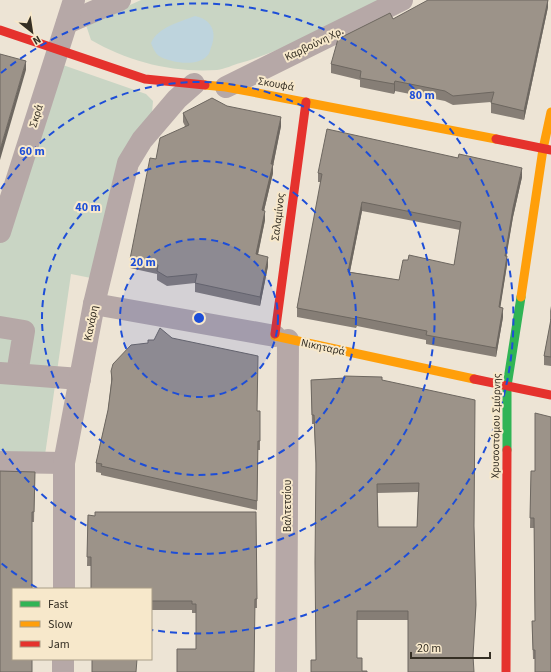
<svg xmlns="http://www.w3.org/2000/svg" width="551" height="672" viewBox="0 0 551 672" font-family="'Source Sans 3',sans-serif">
	<rect width="100%" height="100%" fill="#ede4d5"/>
	<g fill="#c9d5c4">
		<path d="M141,0H379C334,22 289,49 240,63C233,65 225,69 217,70C173,73 129,62 91,40L86,25Z"/>
		<path d="M60,64L146,94L153,101L152,113L96,279L71,274L45,455L0,454V243Z"/>
	</g>
	<path fill="#bed4dd" d="M195,16C210,19 217,30 212,45C210,49 210,54 207,56C197,67 171,63 159,56C155,53 153,48 151,43C158,27 180,22 195,16Z"/>
	<g fill="none" stroke-linecap="round" stroke-linejoin="round">
		<g stroke="#b6a8a7" stroke-width="22">
			<path d="M67,23L120,0"/>
			<path d="M226,87L402,0"/>
			<path d="M0,232L74,0"/>
			<path d="M94,304L275,336"/>
			<path d="M0,327L24,331L17,374"/>
			<path d="M0,373L80,379"/>
			<path d="M0,462L64,463"/>
			<path d="M64,589V463L94,304L128,163L142,140L177,99L194,84"/>
			<path d="M63,672V659"/>
			<path d="M286,672L288,340"/>
		</g>
		<path stroke="#30b455" stroke-width="9" d="M507,450V386L521,297"/>
		<g stroke="#ff9f0a" stroke-width="9">
			<path d="M205,85L226,87L496,139"/>
			<path d="M521,297L543,149L551,112"/>
			<path d="M275,334V336L474,379"/>
		</g>
		<g stroke="#e5322d" stroke-width="9">
			<path d="M0,30L145,79L205,85"/>
			<path d="M496,139L551,150"/>
			<path d="M275,334L306,102"/>
			<path d="M474,379L551,395"/>
			<path d="M506,672L507,450"/>
		</g>
	</g>
	<g fill="#867e76" fill-rule="evenodd">
		<path d="M548,0V7L524,120L491,113V102L453,105L445,101L395,91L394,94L360,87V80L331,73V64L393,19Z"/>
		<path d="M227,106L281,126L273,166V173L264,211L265,220L258,255L268,266L260,306L195,292V283L167,286L157,280V274L130,268V259L156,159L185,126L183,122V113Z"/>
		<path d="M318,173L522,177L513,217L506,256L507,265L500,307L503,317L496,357L426,344V340L357,326L356,328L297,317V308L321,182H318ZM362,211L460,230L454,265L399,280L350,272Z"/>
		<path d="M551,306V366L544,365V356L551,320H550V311Z"/>
		<path d="M172,338L257,411H260V450H258L257,510L101,475V473L96,472V463L108,410L111,383V371L148,343Z"/>
		<path d="M344,376L382,380L474,529L476,614L408,620H357L311,672L316,660V470L314,424H312L311,380L344,378ZM418,492L417,527H378L377,493Z"/>
		<path d="M551,417L535,659H533L532,621H535L534,528H530L531,471H535Z"/>
		<path d="M0,471L35,472L34,522H32V589H13V659H32V672H0Z"/>
		<path d="M88,515L257,599V608H255L196,649V613H192V610H151V589L91,566H87Z"/>
	</g>
	<g fill="#6d6760">
		<path d="M548,0V7L524,120V111Z"/>
		<path d="M26,61V70L0,160V150Z"/>
		<path d="M395,81V91L394,94V84Z"/>
		<path d="M281,117V126L273,166V173L262,219V210L271,164Z"/>
		<path d="M522,168V177L513,217L505,265V256L513,208Z"/>
		<path d="M362,202V211L348,281V272Z"/>
		<path d="M265,211V220L256,263V254Z"/>
		<path d="M507,256V265L499,316V307Z"/>
		<path d="M268,257V266L260,306V297Z"/>
		<path d="M503,308V317L496,357V348Z"/>
	</g>
	<g fill="#9c9389" stroke="#6d6760" fill-rule="evenodd">
		<path d="M428,0H548L524,111L491,103L494,92L453,96L445,91L395,81L394,84L360,78L361,71L331,64L338,39L390,13L393,19Z"/>
		<path d="M0,54L26,61L0,150Z"/>
		<path d="M212,98L227,106L281,117L271,164H273L262,210L265,211L256,254L268,257L260,297L195,283L197,274L167,277L157,271L158,265L130,259L150,158L156,159L160,138L189,125L183,113Z"/>
		<path d="M327,129L458,158L459,154L522,168L513,208L505,256H507L499,307L503,308L496,348L426,335L427,331L357,317L356,319L297,308L322,174L318,173ZM362,202L461,222L454,265L409,255L408,260H403L399,280L348,272Z"/>
		<path d="M551,319V357L544,356Z"/>
		<path d="M160,328L172,338L258,356L257,411H260V441H258L257,501L101,466L102,464L96,463L108,410L112,379L111,371L113,364L131,345L148,343V340H154Z"/>
		<path d="M344,376L382,377V380L475,400L474,526L476,605L473,656L474,672H408V611H357V658H362V671H367V672H311V660H316L315,562L316,463L314,415H312L311,380L345,378ZM419,483L417,527H378L377,484Z"/>
		<path d="M535,413L551,417V672H535V650H533L532,621H535L534,518H530L531,471H535Z"/>
		<path d="M0,471L35,472L34,512H32V589H13V659H32V672H0Z"/>
		<path d="M95,512H256L257,599H255L254,672H177V649H196V604H192V601H151V589H91V557H87L88,515L95,516Z"/>
		<path d="M92,659H137L136,672H92Z"/>
	</g>
	<circle cx="199" cy="318" r="79" fill="#1d4ed8" fill-opacity=".12"/>
	<g fill="none" stroke="#1d4ed8" stroke-width="2" stroke-dasharray="7 5">
		<circle cx="199" cy="318" r="79"/>
		<circle cx="199" cy="318" r="157"/>
		<path d="M1 189A236 236 0 1 1 1 447"/>
		<path d="M37 588A315 315 0 0 1 1 563M1 73A315 315 0 1 1 152 630"/>
	</g>
	<g text-anchor="middle" dominant-baseline="central" stroke-width="4" stroke-linejoin="round" paint-order="stroke">
		<g font-size="11" fill="#352f24" stroke="#f7e8cb">
			<text transform="translate(314 44) rotate(-26)">Καρβούνη Χρ.</text>
			<text transform="translate(276 84) rotate(10)">Σκουφά</text>
			<text transform="translate(36 116) rotate(-73)">Σκρά</text>
			<text transform="translate(278 217) rotate(-83)">Σαλαμίνος</text>
			<text transform="translate(91 323) rotate(-79)">Κανάρη</text>
			<text transform="translate(323 347) rotate(12)">Νικηταρά</text>
			<text transform="translate(496 426) rotate(-89)">Χρυσοστόμου Σμύρνης</text>
			<text transform="translate(287 506) rotate(-90)">Βαλτετσίου</text>
		</g>
	</g>
	<circle cx="199" cy="318" r="6" fill="#1d4ed8" stroke="#f7e8cb" stroke-width="2"/>
	<g font-size="12" text-anchor="middle" font-weight="bold" fill="#1d4ed8" stroke="#f7e8cb" stroke-width="4" stroke-linejoin="round" paint-order="stroke">
		<text x="422" y="99">80 m</text>
		<text x="32" y="155">60 m</text>
		<text x="88" y="211">40 m</text>
		<text x="143" y="266">20 m</text>
	</g>
	<rect x="12" y="588" width="140" height="72" fill="#f7e8cb" stroke="#a99e88"/>
	<rect x="20" y="601" width="20" height="6" fill="#30b455" stroke="#a99e88"/>
	<text x="48" y="608" font-size="12" fill="#352f24">Fast</text>
	<rect x="20" y="621" width="20" height="6" fill="#ff9f0a" stroke="#a99e88"/>
	<text x="48" y="628" font-size="12" fill="#352f24">Slow</text>
	<rect x="20" y="641" width="20" height="6" fill="#e5322d" stroke="#a99e88"/>
	<text x="48" y="648" font-size="12" fill="#352f24">Jam</text>
	<g transform="translate(32 32) rotate(150)" stroke="#f7e8cb" stroke-width="3" paint-order="stroke">
	<path d="M0-3L7 15L0 10L-7 15Z" fill="#352f24"/>
	<text y="-6" font-size="11" font-weight="bold" text-anchor="middle" fill="#352f24">N</text>
	</g>
	<path d="M411 652v6h79v-6" fill="none" stroke="#352f24" stroke-width="2"/>
	<text x="417" y="652" font-size="12" fill="#352f24" stroke="#f7e8cb" stroke-width="3" paint-order="stroke">20 m</text>
</svg>
